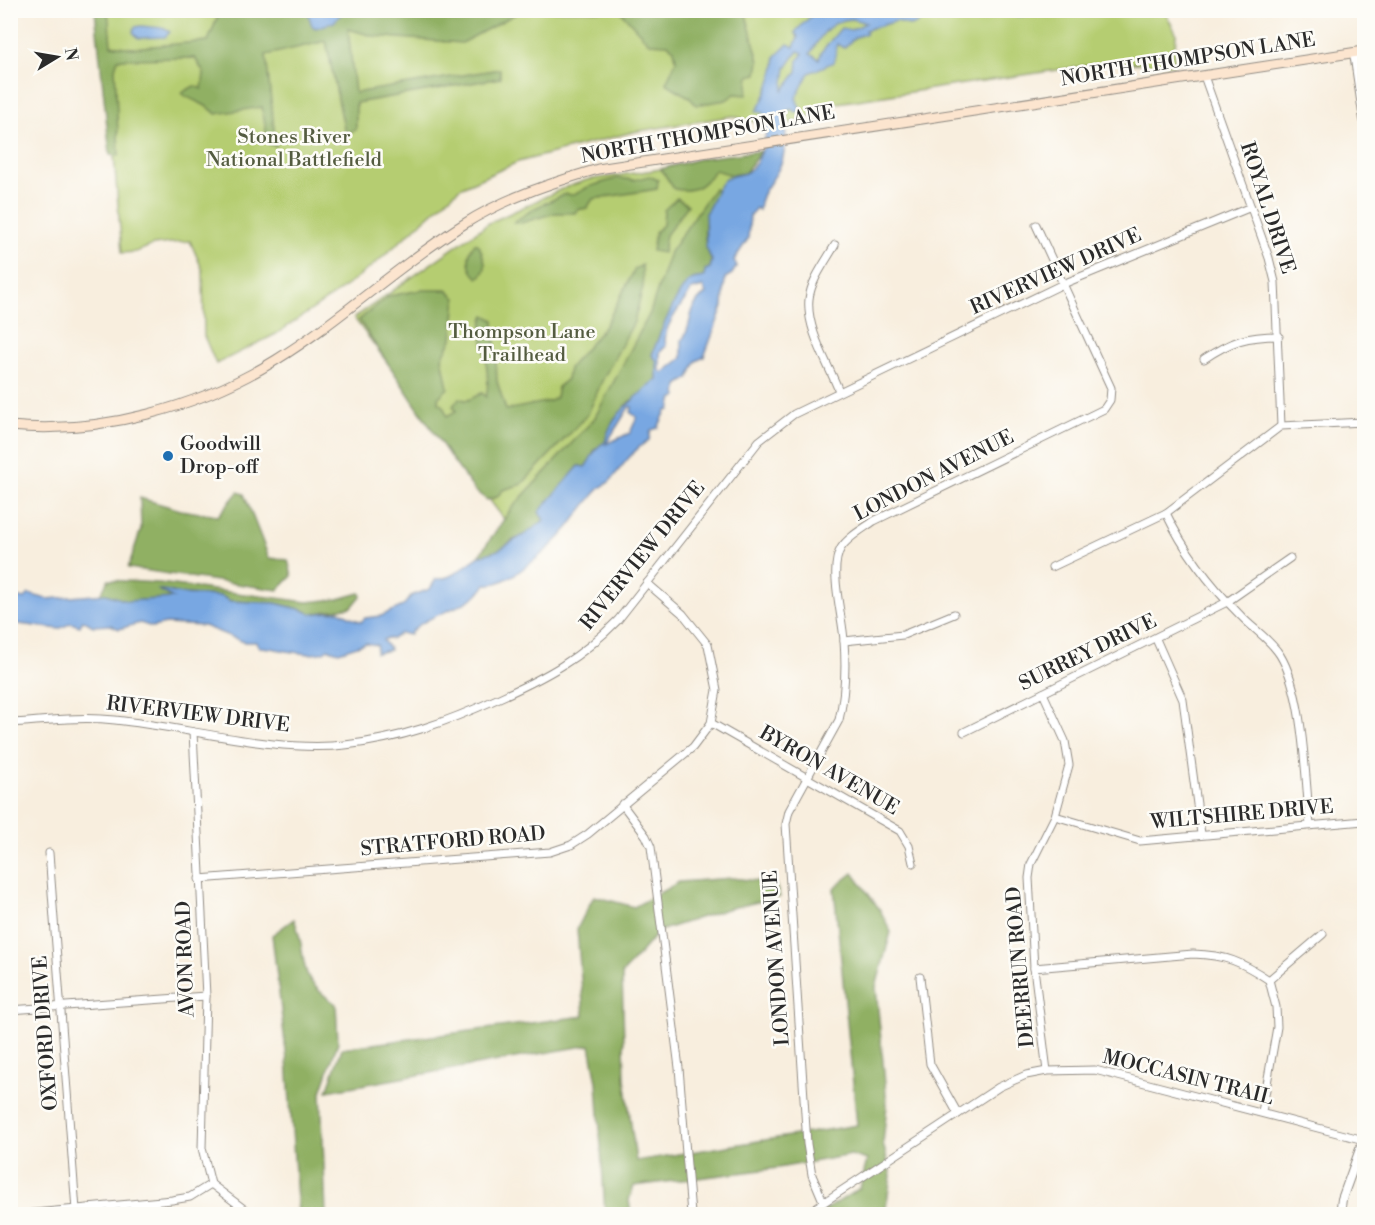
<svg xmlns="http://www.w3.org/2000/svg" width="1375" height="1225" viewBox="0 0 1375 1225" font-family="'Libre Bodoni',serif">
	<rect width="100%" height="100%" fill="#fdfcf7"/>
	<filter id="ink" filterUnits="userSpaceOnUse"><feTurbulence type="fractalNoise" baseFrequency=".0167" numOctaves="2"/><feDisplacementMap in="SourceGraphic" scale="12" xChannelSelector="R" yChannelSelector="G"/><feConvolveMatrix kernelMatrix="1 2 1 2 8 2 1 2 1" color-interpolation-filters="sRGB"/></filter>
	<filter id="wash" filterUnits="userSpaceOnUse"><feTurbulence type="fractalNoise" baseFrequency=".008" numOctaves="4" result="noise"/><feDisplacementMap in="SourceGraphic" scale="24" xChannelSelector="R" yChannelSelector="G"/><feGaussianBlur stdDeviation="1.35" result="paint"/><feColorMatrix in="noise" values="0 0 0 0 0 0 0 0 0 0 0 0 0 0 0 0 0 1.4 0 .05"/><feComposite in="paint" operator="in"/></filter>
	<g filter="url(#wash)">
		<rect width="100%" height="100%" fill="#f8eede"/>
		<g fill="#b5cd71" stroke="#707c4e" stroke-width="1.5">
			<path d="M1164,10L1176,33L1174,65L1110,62L831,104L801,121L771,126L732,116L633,132L518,162L460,188L376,263L338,292L276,334L216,364L204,336L203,271L190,241L153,245L136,252L122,253L102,11Z"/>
			<path d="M758,157L721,184L691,280L630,401L540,512L534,532L518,538L354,318L489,223L564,188L587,180L661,169L703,158Z"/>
		</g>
		<g fill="#90b063" stroke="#5e6e47" stroke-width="1.5">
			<path d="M95,11H108L111,45L132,48L208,41L220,11H521L462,43L373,36L348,29L355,93L500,69V78L356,103V130L345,133L326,41L266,55L276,146L268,144L262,107L216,114C207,103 193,102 181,93L194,86L202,89L204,73L195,58L118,59L115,68L119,156L110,155Z"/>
			<path d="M620,11H745L759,61L757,74L749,76L747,95L735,94L726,100L696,105L689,97L666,83L676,61L674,49L667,44L649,43Z"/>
			<path d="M761,151L745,173L732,175L715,170C703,186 695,193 674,189L661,169L703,158Z"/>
			<path d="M649,176L658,180L657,189L593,199L587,208L577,210L575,213H555L521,223L514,222L535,208L565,194L574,195L588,187L618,178L634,180Z"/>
			<path d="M714,188L718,191C708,211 702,222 706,245C708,255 713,258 710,268L705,270L704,277C700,278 694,278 691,280C679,287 657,340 652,355L657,360V379L636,399L630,401L614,421L605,442L594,450L591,460L585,467L579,466L540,512L544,520L534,532L513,540L501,549L478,557L511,509L594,419L650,313L670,252Z"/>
			<path d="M677,198L688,205L666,235L663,253L652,251L655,232L663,225L664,210Z"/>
			<path d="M475,243L479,245C483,258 491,268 478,278C467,270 466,253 475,243Z"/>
			<path d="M642,265L643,287L634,322L602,381L588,414L522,484L503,490L497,497L487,500L475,491L451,458L359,320L389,296L421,290H447L456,298L452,339L442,358L448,388L438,398L439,403L443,405L447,416L456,411L453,406L459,398C469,403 473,397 482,393L486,397C493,372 476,330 485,315L494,320L497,381L506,410L551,401L556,397L558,387L567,379L569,368L605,326L635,269Z"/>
			<path d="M238,492L244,494L269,558L288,560L292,576L278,590L128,568L141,529L140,498L181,510L218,516Z"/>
			<path d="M108,580L159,583L307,602L338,599L360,593L361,596L352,607L311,614L303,610L275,603L230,601L221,596L181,594L162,590L173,598L127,602L100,595Z"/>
			<path d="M853,873L880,910L891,932L876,987L887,1105L883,1143L891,1176L885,1214H819L860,1188L867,1160L851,1155L778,1168L634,1186L629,1200L631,1214H605L597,1082L590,1045L327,1091L342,1048L584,1016L577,929L594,896L634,907L679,882L732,878L775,883L780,897L727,909L659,931L622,974L625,1078L636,1161L857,1125L834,888Z"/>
			<path d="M294,919C311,961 291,974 336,1004L338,1042L321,1092L326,1214H298L287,1060L272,935Z"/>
		</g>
		<g fill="#78a7e2" stroke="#526986" stroke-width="1.5" fill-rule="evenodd">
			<path d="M820,10L1058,11C1050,18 1046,15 1037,14C1031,13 1024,17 1018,16C999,11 982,18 962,19C947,20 935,14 920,18L918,23L911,26L897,21L865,30L867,33L854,38L844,48L837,44L834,62L809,73L796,98L801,111L796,112L791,109L786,111C786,128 787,153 779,168C772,183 759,193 759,210L756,208L750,215L748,239L734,260L737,266L732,274L725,278L723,306L704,357L696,361L689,378L678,385L677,397L673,398L670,410L666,411L658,428L651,430L649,440C634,449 622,466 611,480C608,484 603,485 600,488C588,500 578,515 568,528C554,545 508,587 486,584C473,609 423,613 409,635L401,633L392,639L387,638L383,640L390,650L376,653L377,645L366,643L339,652L328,649C316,661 278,647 259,647L256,642H244L204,626L166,624L152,627L140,623L119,629L111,625L93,626L83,620L80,626L71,623L59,629L11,623L10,596L24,599L29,594L47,599L106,594L127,601L173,598L159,590H162L181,594L221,596L230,601L275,603L303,610L311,614L339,611L361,622L365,618L381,616L403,606L411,596L430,589L436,579C454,579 466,564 480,556C487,553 496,552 502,548C518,538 530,533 544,520L539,512L579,466L585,467C593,457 593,448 605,442C611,412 637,398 657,379V361L652,355C657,340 678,287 691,280C694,278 700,278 704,277L705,270L710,268L712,261L706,247L705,213C712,206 715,189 723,181C729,174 737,176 745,173C762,165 770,130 764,113L756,111C763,102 778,68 775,57L788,44L794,47L798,37L795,32L812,15H820ZM852,19L866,23L851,30L841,28L822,51L819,59L810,54C822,35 828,21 852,19ZM798,51L803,53L798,60L797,72L783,91L786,68ZM703,287L706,294C686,306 694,325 682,340V358L663,373L660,370V352L666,346C661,326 682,307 691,290ZM629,407H632L631,413L637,417L630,433L606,444Z"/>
			<path d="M310,11V10L344,11L334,22L316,28L312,26L308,13Z"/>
			<path d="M141,26L163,28L170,32L165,37L138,38L133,32L135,27Z"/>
		</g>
	</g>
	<g filter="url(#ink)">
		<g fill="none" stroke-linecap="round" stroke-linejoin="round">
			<g stroke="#928c84" stroke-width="9">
				<g id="minor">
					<path d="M1204,76L1269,258L1275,282L1281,426"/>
					<path d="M835,245C826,261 811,280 809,299C806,329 828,363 839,391"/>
					<path d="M1204,359C1231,341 1247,336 1279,336"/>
					<path d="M1166,513C1185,553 1210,585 1241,616C1253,629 1270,639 1280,655C1304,694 1305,778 1310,825"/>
					<path d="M1052,567L1166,513L1281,426L1364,422"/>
					<path d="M1156,639L1183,700L1201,834"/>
					<path d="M844,641L903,635L954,614"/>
					<path d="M1043,693L1065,741L1069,765L1055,816L1031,864L1029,878L1034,968L1047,1071"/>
					<path d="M10,723C45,721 80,716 115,720C187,727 274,753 345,745C400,739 447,722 497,699C546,677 580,659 618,620L759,441L794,414L1063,284L1251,207"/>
					<path d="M711,723L900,831L909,846L913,863"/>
					<path d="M964,732L1227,602L1290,558"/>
					<path d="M622,804L646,836L651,847L679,1068L691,1214"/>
					<path d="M1055,816L1140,841L1364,821"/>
					<path d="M49,853L76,1210"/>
					<path d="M199,879L550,852L571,845L588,834L693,747L711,723L717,690L708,645L683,614L647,583"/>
					<path d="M1034,968L1193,954C1226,955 1242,962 1269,980L1276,1007L1277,1027L1262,1112"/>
					<path d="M920,977L930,1064L958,1114"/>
					<path d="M1269,980L1323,934"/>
					<path d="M10,1010L206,996"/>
					<path d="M211,1184L248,1212"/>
					<path d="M823,1201L812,1175L807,1144L786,824L789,811L839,720C845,694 846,667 844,641C843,617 828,569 841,548C848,537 863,529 874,521L1104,409L1110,400L1111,388L1036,225"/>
					<path d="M24,1214L172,1200L190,1197L211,1184L202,1148L206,996L193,732"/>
					<path d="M806,1214L999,1087L1026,1075L1047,1071L1095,1070L1364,1140"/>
				</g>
			</g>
			<g stroke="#928c84" stroke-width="10">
				<g id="tertiary">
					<path d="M1354,53L1364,120"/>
					<path d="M1340,1214L1342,1199L1364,1138"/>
				</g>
			</g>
			<g stroke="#928c84" stroke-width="11">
				<path id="secondary" d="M10,426C100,435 200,407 276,360C341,320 398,265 464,224C505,198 551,183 598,169L1364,51"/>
			</g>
			<use href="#minor" stroke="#fff" stroke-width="7"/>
			<use href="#tertiary" stroke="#fff" stroke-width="8"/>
			<use href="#secondary" stroke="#fce5cf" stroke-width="9"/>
		</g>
	</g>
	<circle fill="#1f6fb2" stroke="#fdfcf7" stroke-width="2" cx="168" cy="456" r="6"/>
	<g text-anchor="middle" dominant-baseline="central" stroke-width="5" stroke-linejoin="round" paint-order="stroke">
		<g font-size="20" fill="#2b2b2b" stroke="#fdfcf7">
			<text transform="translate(1188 60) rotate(-9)">NORTH THOMPSON LANE</text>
			<text transform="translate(708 135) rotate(-10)">NORTH THOMPSON LANE</text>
			<text transform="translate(1267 208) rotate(72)">ROYAL DRIVE</text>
			<text transform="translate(1056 272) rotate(-24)">RIVERVIEW DRIVE</text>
			<text transform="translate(934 476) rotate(-27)">LONDON AVENUE</text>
			<text transform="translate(643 556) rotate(-51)">RIVERVIEW DRIVE</text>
			<text transform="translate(1088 653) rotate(-26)">SURREY DRIVE</text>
			<text transform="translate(198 715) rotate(7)">RIVERVIEW DRIVE</text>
			<text transform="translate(829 771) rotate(30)">BYRON AVENUE</text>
			<text transform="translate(1242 815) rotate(-5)">WILTSHIRE DRIVE</text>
			<text transform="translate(453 842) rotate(-5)">STRATFORD ROAD</text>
			<text transform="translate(777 958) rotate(-94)">LONDON AVENUE</text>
			<text transform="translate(186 959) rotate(-92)">AVON ROAD</text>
			<text transform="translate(1021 967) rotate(-95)">DEERRUN ROAD</text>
			<text transform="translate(46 1033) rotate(-94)">OXFORD DRIVE</text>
			<text transform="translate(1188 1078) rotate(14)">MOCCASIN TRAIL</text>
		</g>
		<g font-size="20" fill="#545c40" stroke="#fdfcf7">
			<text x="294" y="137">Stones River<tspan x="294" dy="23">National Battlefield</tspan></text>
			<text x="522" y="332">Thompson Lane<tspan x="522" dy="23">Trailhead</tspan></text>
		</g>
		<g font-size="20" fill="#2b2b2b" stroke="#fdfcf7" text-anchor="start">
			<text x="180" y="444">Goodwill<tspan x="180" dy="23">Drop-off</tspan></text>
		</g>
	</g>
	<rect width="1375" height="1225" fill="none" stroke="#fdfcf7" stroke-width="36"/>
	<g transform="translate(57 57) rotate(79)" stroke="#fdfcf7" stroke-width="4.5" paint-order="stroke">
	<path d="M0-4.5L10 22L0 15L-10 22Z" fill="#2b2b2b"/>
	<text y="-9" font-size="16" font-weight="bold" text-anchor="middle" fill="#2b2b2b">N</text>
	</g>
</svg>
